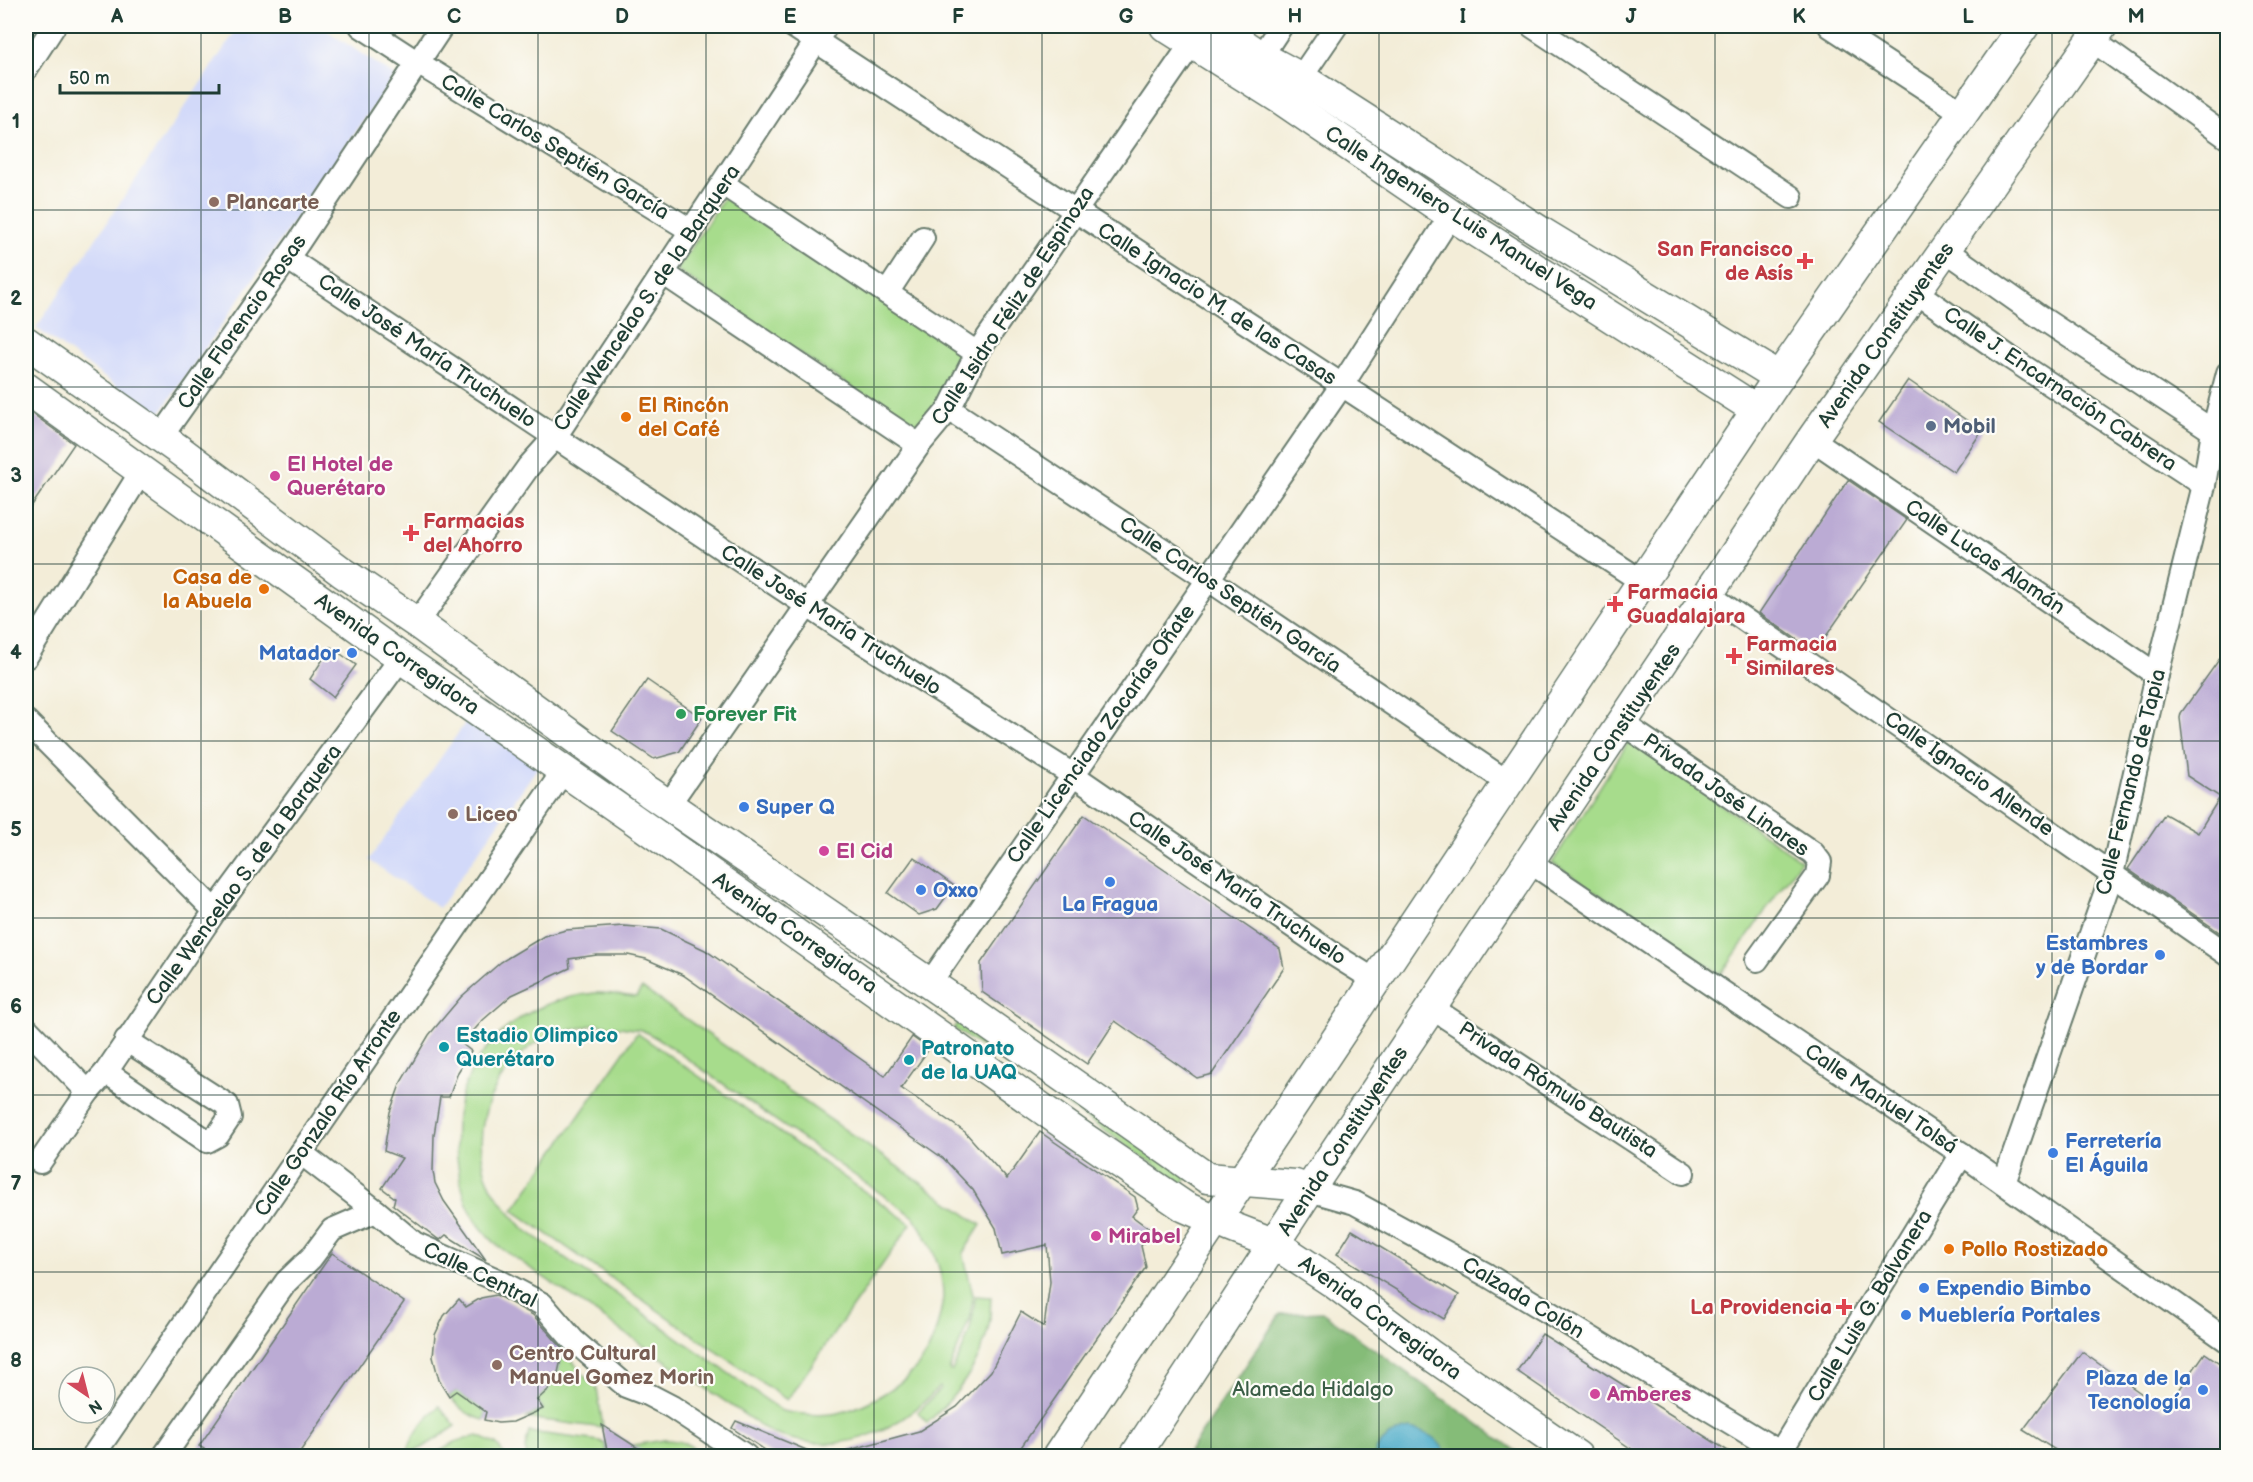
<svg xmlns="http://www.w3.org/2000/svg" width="2253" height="1482" viewBox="0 0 2253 1482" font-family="'Balsamiq Sans',sans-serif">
	<rect width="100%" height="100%" fill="#fdfcf7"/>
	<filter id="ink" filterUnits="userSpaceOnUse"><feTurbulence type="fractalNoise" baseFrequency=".0167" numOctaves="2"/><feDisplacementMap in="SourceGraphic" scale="12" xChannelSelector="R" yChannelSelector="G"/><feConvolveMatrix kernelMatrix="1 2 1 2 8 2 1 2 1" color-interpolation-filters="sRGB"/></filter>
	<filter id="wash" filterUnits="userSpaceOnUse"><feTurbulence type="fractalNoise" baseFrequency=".008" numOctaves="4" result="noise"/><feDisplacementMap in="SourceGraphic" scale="24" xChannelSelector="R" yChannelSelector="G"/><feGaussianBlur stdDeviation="1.35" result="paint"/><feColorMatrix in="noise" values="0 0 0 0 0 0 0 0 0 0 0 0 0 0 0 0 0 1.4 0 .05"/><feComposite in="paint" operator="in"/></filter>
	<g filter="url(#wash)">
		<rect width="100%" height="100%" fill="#f3edd8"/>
		<g fill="#d2d9f9">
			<path d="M239,26H320L395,76L158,416L36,328Z"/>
			<path d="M468,719L538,767L439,908L369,860Z"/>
		</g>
		<g fill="#a7dc8c" stroke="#638c60" stroke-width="1.5" fill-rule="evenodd">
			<path d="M725,196L965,351L935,405L915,425L900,419L814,363L677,270Z"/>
			<path d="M1629,741L1801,860L1721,974L1552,863Z"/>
			<path d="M642,988L981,1225L963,1253L973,1295L970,1318L949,1370L952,1371C966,1344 973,1327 975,1296L991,1297C990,1306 991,1316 989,1325C981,1364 956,1397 927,1423L918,1412L941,1389L939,1387C905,1425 853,1452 801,1441C792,1440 782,1436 773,1434L498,1246C468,1218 462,1197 457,1158C445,1070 508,1001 595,993C608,992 623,996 636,997ZM597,1024L642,1030L660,1040L913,1216C930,1240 943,1266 943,1296C943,1302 941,1309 940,1315C937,1329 932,1345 924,1358C907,1384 862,1410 832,1414C814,1416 798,1414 782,1411L523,1228C508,1210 489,1191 484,1167C473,1119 496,1070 536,1043C554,1032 577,1029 597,1024Z"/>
			<path d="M963,1019L1189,1176L1182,1183L953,1028Z"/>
			<path d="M637,1033L911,1224L787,1400L513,1210Z"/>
			<path d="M560,1336C568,1357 579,1373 597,1388L603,1428L527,1418L543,1409L537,1400C559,1381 563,1364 560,1336Z"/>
			<path d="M458,1390C465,1399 476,1405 487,1409L484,1420C469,1416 459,1409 449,1396Z"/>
			<path d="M439,1406L456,1426L422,1448L407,1453C412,1434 425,1419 439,1406Z"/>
			<path d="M529,1432L600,1441L606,1445L607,1456H527L525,1449Z"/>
			<path d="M478,1436L496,1444L506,1456H432L457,1441Z"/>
			<path d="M664,1440C681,1440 691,1444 703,1456H629L628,1446Z"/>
		</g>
		<path fill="#85bc78" stroke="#527c56" stroke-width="1.5" d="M1322,1312L1523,1456H1186L1280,1314Z"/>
		<path fill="#48aac8" stroke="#34747e" stroke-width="1.5" d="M1410,1429C1428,1432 1440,1439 1447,1456H1374C1379,1440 1393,1432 1410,1429Z"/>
		<g id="blocks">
			<g fill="#bbabd4">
				<path d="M1908,380L1982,431L1954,472L1879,422Z"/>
				<path d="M26,409L74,444L26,514Z"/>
				<path d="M1848,480L1907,520L1815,652L1759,613Z"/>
				<path d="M331,647L356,665L333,697L310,679Z"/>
				<path d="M2228,647V938L2128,869L2165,814L2198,833L2220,797L2187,776L2180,718L2181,713Z"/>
				<path d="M647,680L702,718L679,752L654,759L612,731Z"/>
				<path d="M1084,815L1280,949L1284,968L1212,1074L1197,1078L1115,1021L1087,1064L982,992L981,963Z"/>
				<path d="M914,857L954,886L937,909L919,915L888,893Z"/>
				<path d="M624,926L661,929L705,950L885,1076L912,1037L929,1049L901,1088L965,1132L1007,1179L1040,1132L1135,1197L1138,1208L1132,1216L1152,1231L1141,1246L1146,1267L1015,1456H845V1451L919,1431L957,1407L991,1371L1021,1312L1044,1327L1050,1282L1047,1245L1002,1255L996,1228L973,1190L944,1159L683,975L646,959L628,955H597L569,959L570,968L512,995L483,1020L462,1044L471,1051L458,1072L449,1097H440L434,1135L433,1171L435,1183L444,1201L486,1260L446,1235L440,1240L438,1239L393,1205L395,1198L382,1188L402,1158L384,1151L390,1112L401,1082L429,1035L461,997L501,962L544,936L566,930Z"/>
				<path d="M1352,1230L1459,1295L1444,1319L1337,1254Z"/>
				<path d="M332,1253L404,1302L297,1456H215L199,1446Z"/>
				<path d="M496,1295L533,1315L561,1347L562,1355L558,1373L548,1390L537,1400L543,1409L513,1422L498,1423L484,1420L486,1412L456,1391L449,1396L439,1380L433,1357L435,1335L444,1316L459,1299L466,1307L481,1298Z"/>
				<path d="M1542,1334L1676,1418L1736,1456H1642L1517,1371Z"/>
				<path d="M2082,1352L2165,1410L2205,1353L2228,1369V1456H2065L2023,1430Z"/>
				<path d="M736,1421L821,1456H774L732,1428Z"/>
				<path d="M602,1425L627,1441L650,1456H608Z"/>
			</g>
		</g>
	</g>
	<g filter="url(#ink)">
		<use href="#blocks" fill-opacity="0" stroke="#697b6d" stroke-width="1.5"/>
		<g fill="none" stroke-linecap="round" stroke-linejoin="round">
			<g stroke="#697b6d" stroke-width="26">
				<g id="minor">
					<path d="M361,26L418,63L692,231"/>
					<path d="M793,26L1643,582"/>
					<path d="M1532,26L1791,197"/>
					<path d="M1830,26L1963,113"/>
					<path d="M2092,40L2228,138"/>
					<path d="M26,69L54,26"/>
					<path d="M1252,70L1281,26"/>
					<path d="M1293,89L1336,26"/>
					<path d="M723,184L977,353"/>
					<path d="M1945,250L2037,315L2213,431"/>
					<path d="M287,258L850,634L1073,775L1336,956L1376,981"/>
					<path d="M663,273L919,445"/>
					<path d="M1916,292L2009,357L2204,485"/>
					<path d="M887,293L923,238"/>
					<path d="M949,409L1209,580L1509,783"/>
					<path d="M161,437L298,243L442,26"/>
					<path d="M1812,439L2157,675"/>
					<path d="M1709,595L2228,955"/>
					<path d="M417,623L529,466L555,437L826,26"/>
					<path d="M26,657L141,472"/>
					<path d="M26,721L215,911"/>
					<path d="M1623,724L1813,853L1820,862L1818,875L1757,960"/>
					<path d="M669,804L919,445L949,409L977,353L1192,43"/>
					<path d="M1530,862L1962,1154L2228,1341"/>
					<path d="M930,983L1342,385L1451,215"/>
					<path d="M1432,1008L1683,1173"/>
					<path d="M26,1028L88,1092"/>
					<path d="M106,1072L207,1141L218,1135L230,1117L227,1105L126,1040"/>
					<path d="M301,1153L376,1211L414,1243L497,1280L542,1304L573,1340L626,1386L647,1394L672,1407L746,1456"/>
					<path d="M40,1162L88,1092L106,1072L215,911L401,658"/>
					<path d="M2004,1183L2112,874L2157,675L2204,485L2213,431L2228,373"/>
					<path d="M1309,1190L1355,1203L1487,1275L1786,1456"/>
					<path d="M93,1456L564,770"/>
					<path d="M164,1456L286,1282L311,1258L332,1230L376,1211"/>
					<path d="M1778,1456L1962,1154"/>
				</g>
			</g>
			<g stroke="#697b6d" stroke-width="33">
				<g id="major">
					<path d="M1165,26L1284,101L1451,215L1757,410"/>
					<path d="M1215,26L1260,56L1301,78L1541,232L1779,377"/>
					<path d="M26,342L179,450L342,572L417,623L649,792L958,1003L1207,1178L1295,1185L1309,1190"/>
					<path d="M26,388L401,658L632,818L1078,1134L1185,1207L1231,1227L1275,1244L1334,1283L1429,1354L1577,1456"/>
					<path d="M1058,1456L1779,377L2024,26"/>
					<path d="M1135,1456L1309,1190L1812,439L2102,26"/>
				</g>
			</g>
			<use href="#minor" stroke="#fff" stroke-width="22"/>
			<use href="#major" stroke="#fff" stroke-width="30"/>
		</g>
	</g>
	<path fill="none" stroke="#1f3d34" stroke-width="1.5" stroke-opacity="0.55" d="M201,26V1456M369,26V1456M538,26V1456M706,26V1456M874,26V1456M1042,26V1456M1211,26V1456M1379,26V1456M1547,26V1456M1715,26V1456M1884,26V1456M2052,26V1456M26,210H2228M26,387H2228M26,564H2228M26,741H2228M26,918H2228M26,1095H2228M26,1272H2228"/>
	<g fill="#8d6e63" stroke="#fdfcf7" stroke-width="2">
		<circle cx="214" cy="202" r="6"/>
		<circle cx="453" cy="814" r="6"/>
		<circle cx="497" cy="1365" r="6"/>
	</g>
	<g fill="#e0444e" stroke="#fdfcf7" stroke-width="2">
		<path d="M1802 252h6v6h6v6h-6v6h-6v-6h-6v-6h6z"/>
		<path d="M408 524h6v6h6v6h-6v6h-6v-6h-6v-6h6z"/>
		<path d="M1612 595h6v6h6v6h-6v6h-6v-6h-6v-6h6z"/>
		<path d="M1731 647h6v6h6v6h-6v6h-6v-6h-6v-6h6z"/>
		<path d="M1841 1298h6v6h6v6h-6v6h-6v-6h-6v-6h6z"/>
	</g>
	<g fill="#e8710a" stroke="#fdfcf7" stroke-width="2">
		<circle cx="626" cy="417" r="6"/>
		<circle cx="264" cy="589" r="6"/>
		<circle cx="1949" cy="1249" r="6"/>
	</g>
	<circle fill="#5c6f8a" stroke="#fdfcf7" stroke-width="2" cx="1931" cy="426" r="6"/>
	<g fill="#d1479c" stroke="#fdfcf7" stroke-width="2">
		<circle cx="275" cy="476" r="6"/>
		<circle cx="824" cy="851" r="6"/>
		<circle cx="1096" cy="1236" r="6"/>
		<circle cx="1595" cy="1394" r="6"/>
	</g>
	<g fill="#3f7fe0" stroke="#fdfcf7" stroke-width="2">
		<circle cx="352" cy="653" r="6"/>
		<circle cx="744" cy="807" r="6"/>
		<circle cx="1110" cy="882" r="6"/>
		<circle cx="921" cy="890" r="6"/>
		<circle cx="2160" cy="955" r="6"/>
		<circle cx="2053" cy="1153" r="6"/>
		<circle cx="1924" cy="1288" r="6"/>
		<circle cx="1906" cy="1315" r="6"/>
		<circle cx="2203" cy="1390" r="6"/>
	</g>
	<circle fill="#2e9e5b" stroke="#fdfcf7" stroke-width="2" cx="681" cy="714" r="6"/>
	<g fill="#0f9aa8" stroke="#fdfcf7" stroke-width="2">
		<circle cx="444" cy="1047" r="6"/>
		<circle cx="909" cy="1060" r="6"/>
	</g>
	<g text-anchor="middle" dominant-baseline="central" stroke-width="4.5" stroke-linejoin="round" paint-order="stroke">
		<g font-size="21" fill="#1f3d34" stroke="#fdfcf7">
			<text transform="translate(555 147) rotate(31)">Calle Carlos Septién García</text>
			<text transform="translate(1461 218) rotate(33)">Calle Ingeniero Luis Manuel Vega</text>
			<text transform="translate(647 298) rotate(-56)">Calle Wencelao S. de la Barquera</text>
			<text transform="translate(1217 304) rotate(33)">Calle Ignacio M. de las Casas</text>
			<text transform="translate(1013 306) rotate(-57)">Calle Isidro Féliz de Espinoza</text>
			<text transform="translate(242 322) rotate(-55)">Calle Florencio Rosas</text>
			<text transform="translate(1886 335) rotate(-55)">Avenida Constituyentes</text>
			<text transform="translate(427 351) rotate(34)">Calle José María Truchuelo</text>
			<text transform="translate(2060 389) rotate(34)">Calle J. Encarnación Cabrera</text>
			<text transform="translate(1985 557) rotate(34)">Calle Lucas Alamán</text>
			<text transform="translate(1230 595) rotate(34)">Calle Carlos Septién García</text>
			<text transform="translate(831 620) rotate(33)">Calle José María Truchuelo</text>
			<text transform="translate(397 654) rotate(35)">Avenida Corregidora</text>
			<text transform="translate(1101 734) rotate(-55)">Calle Licenciado Zacarías Oñate</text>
			<text transform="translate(1614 737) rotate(-56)">Avenida Constituyentes</text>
			<text transform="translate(1969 774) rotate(35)">Calle Ignacio Allende</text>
			<text transform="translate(2131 782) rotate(-76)">Calle Fernando de Tapia</text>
			<text transform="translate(1726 795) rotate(35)">Privada José Linares</text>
			<text transform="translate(244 875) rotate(-54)">Calle Wencelao S. de la Barquera</text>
			<text transform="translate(1237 888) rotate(34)">Calle José María Truchuelo</text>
			<text transform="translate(795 933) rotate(35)">Avenida Corregidora</text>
			<text transform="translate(1558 1090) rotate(33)">Privada Rómulo Bautista</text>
			<text transform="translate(1881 1099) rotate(34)">Calle Manuel Tolsá</text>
			<text transform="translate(328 1113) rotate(-56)">Calle Gonzalo Río Arronte</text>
			<text transform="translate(1343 1141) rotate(-57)">Avenida Constituyentes</text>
			<text transform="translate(480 1275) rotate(26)">Calle Central</text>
			<text transform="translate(1523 1298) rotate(31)">Calzada Colón</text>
			<text transform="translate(1870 1306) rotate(-59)">Calle Luis G. Balvanera</text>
			<text transform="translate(1380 1318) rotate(36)">Avenida Corregidora</text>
		</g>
		<g font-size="21" font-weight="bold" fill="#785e54" stroke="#fdfcf7" text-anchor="start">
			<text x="226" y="202">Plancarte</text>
			<text x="465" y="814">Liceo</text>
			<text x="509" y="1353">Centro Cultural<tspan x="509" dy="24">Manuel Gomez Morin</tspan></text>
		</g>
		<g font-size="21" font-weight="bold" fill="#be3a42" stroke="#fdfcf7" text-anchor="start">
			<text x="1793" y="249" text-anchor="end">San Francisco<tspan x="1793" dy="24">de Asís</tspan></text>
			<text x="423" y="521">Farmacias<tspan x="423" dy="24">del Ahorro</tspan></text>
			<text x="1627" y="592">Farmacia<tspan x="1627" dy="24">Guadalajara</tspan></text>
			<text x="1746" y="644">Farmacia<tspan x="1746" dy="24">Similares</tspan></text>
			<text x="1832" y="1307" text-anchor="end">La Providencia</text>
		</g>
		<g font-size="21" font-weight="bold" fill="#c56008" stroke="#fdfcf7" text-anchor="start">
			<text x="638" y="405">El Rincón<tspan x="638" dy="24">del Café</tspan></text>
			<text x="252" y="577" text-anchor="end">Casa de<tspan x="252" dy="24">la Abuela</tspan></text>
			<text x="1961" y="1249">Pollo Rostizado</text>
		</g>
		<g font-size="21" font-weight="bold" fill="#4e5e75" stroke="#fdfcf7" text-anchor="start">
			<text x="1943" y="426">Mobil</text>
		</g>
		<g font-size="21" font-weight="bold" fill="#b23c85" stroke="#fdfcf7" text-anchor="start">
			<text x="287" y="464">El Hotel de<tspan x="287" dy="24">Querétaro</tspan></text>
			<text x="836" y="851">El Cid</text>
			<text x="1108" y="1236">Mirabel</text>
			<text x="1607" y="1394">Amberes</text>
		</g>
		<g font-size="21" font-weight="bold" fill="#366cbe" stroke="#fdfcf7" text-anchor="start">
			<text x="340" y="653" text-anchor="end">Matador</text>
			<text x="756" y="807">Super Q</text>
			<text x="933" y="890">Oxxo</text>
			<text x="1110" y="904" text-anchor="middle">La Fragua</text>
			<text x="2148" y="943" text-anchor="end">Estambres<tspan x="2148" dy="24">y de Bordar</tspan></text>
			<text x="2065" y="1141">Ferretería<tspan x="2065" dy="24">El Águila</tspan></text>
			<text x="1936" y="1288">Expendio Bimbo</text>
			<text x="1918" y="1315">Mueblería Portales</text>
			<text x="2191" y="1378" text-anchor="end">Plaza de la<tspan x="2191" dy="24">Tecnología</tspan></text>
		</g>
		<g font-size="21" font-weight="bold" fill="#27864d" stroke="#fdfcf7" text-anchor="start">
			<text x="693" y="714">Forever Fit</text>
		</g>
		<g font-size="21" font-weight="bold" fill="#0d838f" stroke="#fdfcf7" text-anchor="start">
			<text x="456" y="1035">Estadio Olimpico<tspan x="456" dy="24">Querétaro</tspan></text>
			<text x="921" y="1048">Patronato<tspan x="921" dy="24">de la UAQ</tspan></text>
		</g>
		<g font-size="21" fill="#3a5d46" stroke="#fdfcf7">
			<text x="1313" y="1389">Alameda Hidalgo</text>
		</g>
	</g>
	<rect width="2253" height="1482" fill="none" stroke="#fdfcf7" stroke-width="66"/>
	<g transform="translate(87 1395) rotate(145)"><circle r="28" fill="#fdfcf7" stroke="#a4b0a9" stroke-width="1.5"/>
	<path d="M0-4.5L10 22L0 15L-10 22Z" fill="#d1495b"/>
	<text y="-9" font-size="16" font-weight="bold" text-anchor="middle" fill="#1f3d34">N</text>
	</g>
	<path d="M60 84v9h159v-9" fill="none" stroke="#1f3d34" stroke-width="3"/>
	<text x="69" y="84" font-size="18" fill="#1f3d34" stroke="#fdfcf7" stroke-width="4.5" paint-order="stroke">50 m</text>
	<rect x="33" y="33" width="2187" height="1416" fill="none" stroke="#1f3d34" stroke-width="2"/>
	<g font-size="20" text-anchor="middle" font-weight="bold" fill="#1f3d34">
		<text x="117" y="23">A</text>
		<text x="285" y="23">B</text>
		<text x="454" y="23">C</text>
		<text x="622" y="23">D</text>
		<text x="790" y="23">E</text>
		<text x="958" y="23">F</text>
		<text x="1126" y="23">G</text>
		<text x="1295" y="23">H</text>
		<text x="1463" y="23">I</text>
		<text x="1631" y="23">J</text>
		<text x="1799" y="23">K</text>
		<text x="1968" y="23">L</text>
		<text x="2136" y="23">M</text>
		<text x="16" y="128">1</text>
		<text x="16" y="305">2</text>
		<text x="16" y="482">3</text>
		<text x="16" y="659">4</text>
		<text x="16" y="836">5</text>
		<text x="16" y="1013">6</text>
		<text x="16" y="1190">7</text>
		<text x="16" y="1367">8</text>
	</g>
</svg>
